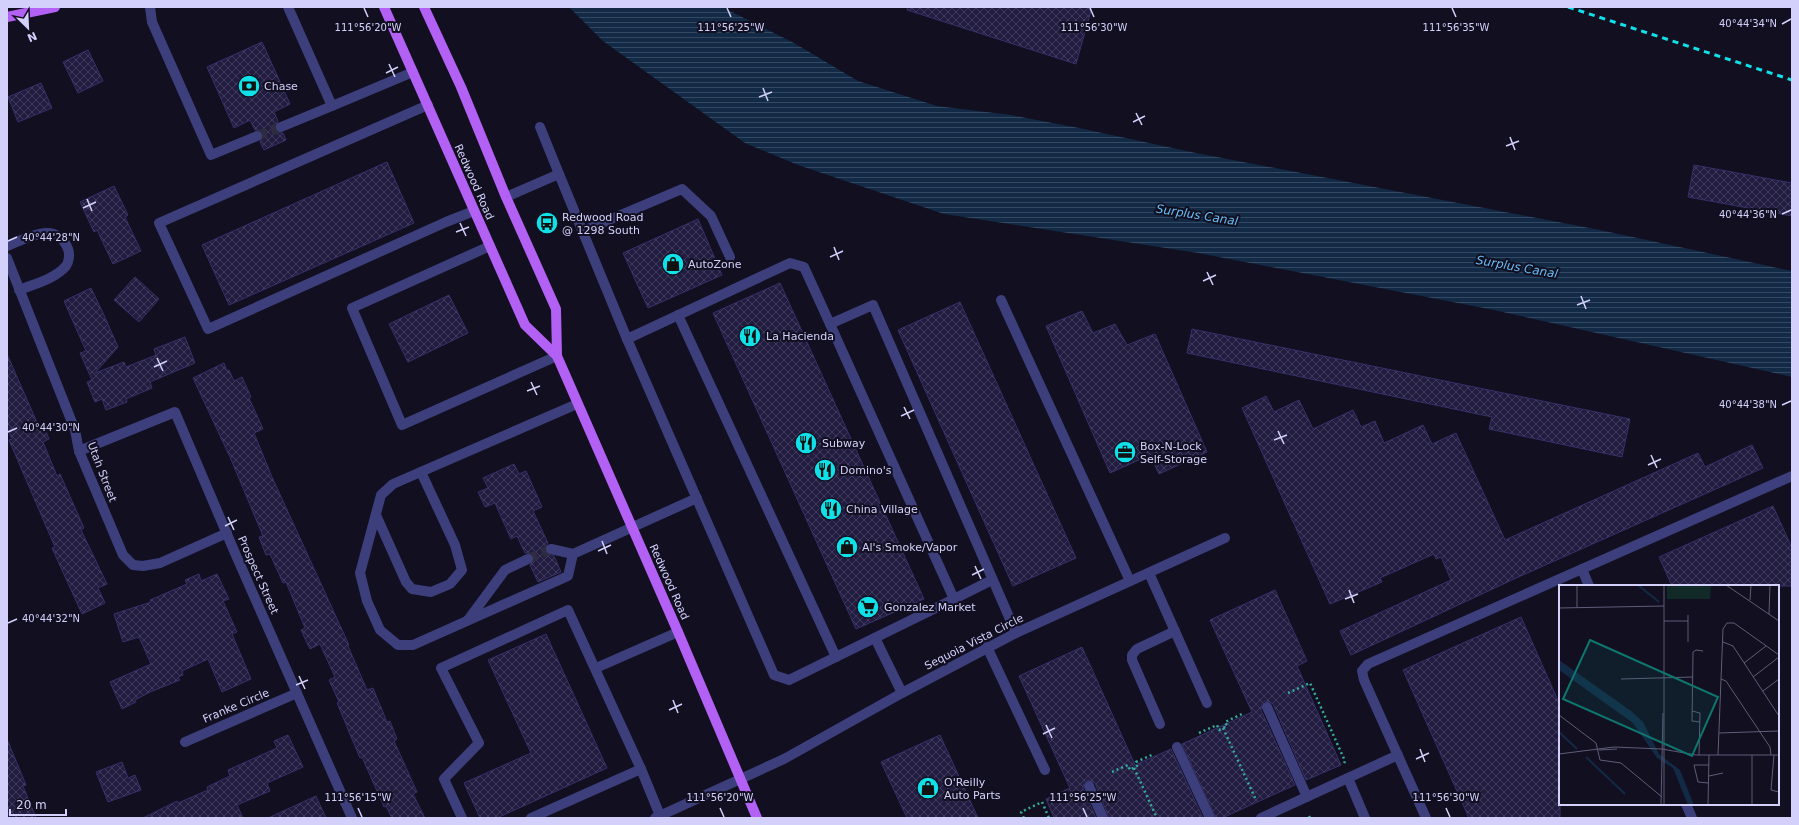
<svg xmlns="http://www.w3.org/2000/svg" width="1799" height="825" viewBox="0 0 1799 825" font-family="'DejaVu Sans',sans-serif">
	<defs>
		<pattern id="water-rules" width="6" height="5" patternUnits="userSpaceOnUse"><rect width="6" height="5" fill="#122a46"/><path d="M0 2.5h6" fill="none" stroke="#344862"/></pattern>
		<pattern id="building-cross-hatch" width="8" height="8" patternUnits="userSpaceOnUse"><rect width="8" height="8" fill="#211c40"/><path d="M0 0l8 8M0 8l8-8" fill="none" stroke="#403c5c"/></pattern>
	</defs>
	<rect width="100%" height="100%" fill="#110f20"/>
	<path fill="url(#water-rules)" d="M569,7H722L794,43L858,81L937,106L1011,115L1079,128L1196,153L1600,230L1792,271V377L1494,310L1198,253L944,214L798,165L745,143L603,41Z"/>
	<g fill="url(#building-cross-hatch)" stroke="#37306a">
		<path d="M908,7H1092L1076,64L907,10Z"/>
		<path d="M262,42L290,104L274,112L278,121L275,126V130L280,133H283L286,140L264,150L260,142L263,137V133L258,130H255L250,120L234,128L207,67Z"/>
		<path d="M88,50L103,81L78,93L63,62Z"/>
		<path d="M41,83L52,108L18,122L8,97Z"/>
		<path d="M387,162L414,223L229,305L202,245Z"/>
		<path d="M1694,165L1792,183V216L1688,197Z"/>
		<path d="M114,186L128,215L125,217L141,251L113,264L97,230L94,232L80,202Z"/>
		<path d="M698,219L722,275L648,308L623,253Z"/>
		<path d="M135,277L159,299L139,322L114,300Z"/>
		<path d="M780,283L924,599L856,629L713,313Z"/>
		<path d="M91,288L103,313L118,347L95,373L124,362L126,367L156,355L154,349L185,337L195,363L150,382L152,388L126,399L127,402L106,410L102,399L95,402L87,382L92,380L80,353L86,351L64,301Z"/>
		<path d="M449,295L468,333L408,362L389,324Z"/>
		<path d="M960,302L1076,558L1013,586L898,330Z"/>
		<path d="M1082,311L1093,333L1115,324L1127,345L1155,334L1207,452L1159,474L1150,455L1110,473L1046,326Z"/>
		<path d="M1192,329L1630,419L1622,457L1489,429L1492,417L1187,353Z"/>
		<path d="M7,354L39,427L43,425L49,439L43,442L57,476L60,474L84,528L81,530L107,584L98,588L105,603L82,614L52,548L55,547L9,440L12,439L7,428Z"/>
		<path d="M224,363L227,371L229,370L234,381L242,377L251,397L249,398L263,429L254,433L272,477L349,645L348,646L367,690L373,688L387,722L390,721L397,739L394,741L417,792L413,794L425,818H392L386,806L384,807L362,757L360,758L337,703L339,702L329,680L335,677L320,644L310,649L301,630L305,628L286,582L283,583L270,554L266,555L259,537L263,536L230,457L193,378Z"/>
		<path d="M1266,396L1274,412L1299,400L1313,429L1353,410L1361,427L1375,421L1384,443L1423,425L1432,444L1456,433L1505,540L1698,453L1705,467L1752,445L1763,468L1514,579L1351,655L1340,631L1451,580L1441,557L1436,559L1434,554L1380,578L1382,582L1330,604L1242,408Z"/>
		<path d="M514,464L519,474L526,471L542,507L533,511L548,543L545,547V551L547,554L554,556L561,572L538,582L530,565L534,560V556L529,553H525L517,536L511,539L495,503L485,507L478,492L488,488L483,478Z"/>
		<path d="M1773,506L1792,548V586H1672L1659,557Z"/>
		<path d="M199,574L201,581L217,574L229,599L223,601L237,632L232,634L251,679L222,692L208,659L182,671L183,675L178,677L180,680L150,692L135,700L136,702L122,709L110,682L151,664L139,637L123,642L114,614L151,602L150,600L187,584L185,580Z"/>
		<path d="M1275,590L1307,661L1297,666L1341,765L1306,780L1273,704L1270,702L1265,701L1262,704L1261,710L1295,785L1222,818H1216L1182,744L1252,712L1210,620Z"/>
		<path d="M1521,617L1560,705V818H1469L1403,670Z"/>
		<path d="M546,634L607,768L497,818H480L464,783L531,753L488,660Z"/>
		<path d="M1082,647L1135,765L1171,749L1203,818H1109L1095,783L1089,780L1084,782L1083,788L1096,818H1054L1046,799L1070,788L1019,676Z"/>
		<path d="M288,735L303,767L267,783L270,791L237,805L243,818H143L177,801L178,803L208,790L207,787L230,776L228,770L277,748L274,741Z"/>
		<path d="M940,735L978,818H907L881,762Z"/>
		<path d="M7,739L26,785L23,786L36,818H10L7,810Z"/>
		<path d="M122,762L128,778L135,775L141,790L108,802L96,772Z"/>
		<path d="M316,796L326,818H268Z"/>
	</g>
	<g fill="none" stroke-linecap="round" stroke-linejoin="round">
		<g stroke="#2e2c41" stroke-width="10" stroke-dasharray="10 5" stroke-linecap="butt">
			<path d="M257,136L281,127"/>
			<path d="M528,559L551,549"/>
		</g>
		<g stroke="#36ab9c" stroke-width="2.5" stroke-dasharray="2 3" stroke-linecap="butt">
			<path d="M1288,693L1310,683L1345,761L1344,764"/>
			<path d="M1223,728L1256,800"/>
			<path d="M1199,733L1217,725L1219,730L1227,726L1225,722L1242,714"/>
			<path d="M1134,768L1157,818"/>
			<path d="M1112,772L1128,765L1130,770L1137,766L1136,762L1154,754"/>
			<path d="M1309,816L1310,818"/>
			<path d="M1024,818L1021,812L1042,802L1049,818"/>
		</g>
		<g stroke="#3d3f7c" stroke-width="10">
			<path d="M150,7L152,22L211,155L257,136"/>
			<path d="M288,7L332,106L413,72"/>
			<path d="M428,105L159,223L208,329L446,222L474,211"/>
			<path d="M281,127L332,106"/>
			<path d="M540,127L559,174"/>
			<path d="M506,197L559,174L627,339L790,263L804,267L830,324L873,305L1016,633"/>
			<path d="M583,231L682,189L711,216L730,257"/>
			<path d="M7,246C28,238 56,220 68,249C70,254 69,262 66,266C55,279 34,284 19,290"/>
			<path d="M490,246L352,308L402,425L557,356"/>
			<path d="M7,258L75,430L79,451L123,555L133,565L143,566L160,563L227,533"/>
			<path d="M1001,300L1130,581"/>
			<path d="M678,315L836,657"/>
			<path d="M627,339L774,675L789,680L954,599L830,324"/>
			<path d="M577,404L393,484L381,495L360,573L367,601L380,630L398,645H413L568,576L573,554L697,498"/>
			<path d="M79,451L175,412L235,553L352,818"/>
			<path d="M376,515L406,582L412,589L431,592L450,584L462,570L455,545L421,472"/>
			<path d="M551,549L573,554"/>
			<path d="M1149,573L1207,703"/>
			<path d="M1589,586L1582,569L1792,476"/>
			<path d="M954,599L992,580"/>
			<path d="M468,620L505,570L528,559"/>
			<path d="M875,638L902,693"/>
			<path d="M987,647L1045,770"/>
			<path d="M596,668L678,632"/>
			<path d="M1267,707L1307,797"/>
			<path d="M1160,724L1132,660V655L1137,649L1175,631"/>
			<path d="M185,742L297,693"/>
			<path d="M1177,747L1210,818"/>
			<path d="M641,769L661,818"/>
			<path d="M1348,778L1365,818"/>
			<path d="M1089,786L1103,818"/>
			<path d="M1686,804L1692,818"/>
			<path d="M462,818L444,779L479,743L441,668L568,610L641,769L531,818"/>
			<path d="M655,818L784,759L902,693L1016,633L1225,538"/>
			<path d="M1261,818L1398,755"/>
			<path d="M1426,818L1364,680L1362,671L1368,664L1582,569"/>
		</g>
		<g stroke="#b360f4" stroke-width="10">
			<path d="M384,7L525,325L557,356L678,632L757,818"/>
			<path d="M424,7L461,87L506,197L556,309L557,356"/>
			<path d="M7,17L55,7"/>
		</g>
		<path stroke="#10e1e9" stroke-width="3" stroke-dasharray="6 5" stroke-linecap="butt" d="M1568,7L1792,80"/>
	</g>
	<path fill="none" stroke="#d3d1fc" stroke-width="1.5" d="M364,8L368,17M727,8L731,17M1090,8L1094,17M1452,8L1456,17M1782,24L1791,19M389,64L395,77M386,73L398,67M763,88L768,101M759,97L772,92M1136,113L1142,125M1133,122L1145,116M1510,137L1515,150M1506,146L1519,141M87,199L92,211M83,208L96,202M1782,214L1791,210M460,223L466,236M456,232L469,227M8,241L17,237M834,247L839,260M830,257L843,251M1207,272L1213,285M1203,281L1216,275M1581,296L1586,309M1577,305L1590,300M157,358L163,371M154,367L167,361M531,382L537,395M527,391L540,386M1782,405L1791,401M904,407L910,419M901,416L914,410M1278,431L1284,444M8,432L17,428M1274,440L1287,435M1651,455L1657,468M1648,465L1661,459M228,517L234,530M225,526L237,520M602,541L607,554M598,551L611,545M975,566L981,579M972,575L984,569M1349,590L1354,603M1345,599L1358,594M8,623L17,619M299,676L305,689M296,685L308,680M673,700L678,713M669,710L682,704M1046,725L1052,738M1043,734L1055,728M1420,749L1425,762M1416,759L1429,753M358,808L362,817M720,808L724,817M1083,808L1087,817M1446,808L1450,817"/>
	<defs>
		<g id="bank-disc" transform="scale(1.15)"><circle r="9.5" fill="#10e1e9" stroke="#110f20"/><path d="M-6-4H6V4H-6ZM0-2.3a2.3 2.3 0 1 0 0 4.6a2.3 2.3 0 1 0 0-4.6Z" fill="#111"/></g>
		<g id="bus-disc" transform="scale(1.15)"><circle r="9.5" fill="#10e1e9" stroke="#110f20"/><path d="M-5-6H5V4H4V6H2V4H-2V6H-4V4H-5ZM-3.5-4V0h7V-4ZM-3.5 1.2v1.5H-2V1.2ZM2 1.2v1.5H3.5V1.2Z" fill="#111"/></g>
		<g id="shop-disc" transform="scale(1.15)"><circle r="9.5" fill="#10e1e9" stroke="#110f20"/><path d="M-5-2.5h2.3a2.7 3.5 0 0 1 5.4 0H5L5.5 6h-11ZM-1.5-2.5h3a1.5 2.3 0 0 0-3 0Z" fill="#111"/></g>
		<g id="restaurant-disc" transform="scale(1.15)"><circle r="9.5" fill="#10e1e9" stroke="#110f20"/><path d="M-5-6h1v4h1v-4h1v4h1v-4h1v5L-1.5 .5V6h-2V.5L-5-1ZM5-6V6H3V1.5H1.5Q1.5-4 5-6Z" fill="#111"/></g>
		<g id="office-disc" transform="scale(1.15)"><circle r="9.5" fill="#10e1e9" stroke="#110f20"/><path d="M-6-3h4V-5.5h4V-3h4V5H-6ZM-1-4.5V-3h2v-1.5ZM-6 0V1H6V0Z" fill="#111"/></g>
		<g id="supermarket-disc" transform="scale(1.15)"><circle r="9.5" fill="#10e1e9" stroke="#110f20"/><path d="M-6-5.5h2.5l.6 2H6L4.5 2H-2.5L-4.4-4H-6ZM-1.5 3.2a1.3 1.3 0 1 0 .1 0ZM3 3.2a1.3 1.3 0 1 0 .1 0Z" fill="#111"/></g>
	</defs>
	<g fill-rule="evenodd">
		<use href="#bank-disc" x="249" y="86"/>
		<use href="#bus-disc" x="547" y="223"/>
		<use href="#shop-disc" x="673" y="264"/>
		<use href="#restaurant-disc" x="750" y="336"/>
		<use href="#restaurant-disc" x="806" y="443"/>
		<use href="#office-disc" x="1125" y="452"/>
		<use href="#restaurant-disc" x="825" y="470"/>
		<use href="#restaurant-disc" x="831" y="509"/>
		<use href="#shop-disc" x="847" y="547"/>
		<use href="#supermarket-disc" x="868" y="607"/>
		<use href="#shop-disc" x="928" y="788"/>
	</g>
	<g text-anchor="middle" dominant-baseline="central" stroke-width="4" stroke-linejoin="round" paint-order="stroke">
		<g font-size="11" fill="#d3d1fc" stroke="#110f20" text-anchor="start">
			<text x="264" y="86">Chase</text>
			<text x="562" y="217">Redwood Road<tspan x="562" dy="13">@ 1298 South</tspan></text>
			<text x="688" y="264">AutoZone</text>
			<text x="766" y="336">La Hacienda</text>
			<text x="822" y="443">Subway</text>
			<text x="1140" y="446">Box-N-Lock<tspan x="1140" dy="13">Self-Storage</tspan></text>
			<text x="840" y="470">Domino's</text>
			<text x="846" y="509">China Village</text>
			<text x="862" y="547">Al's Smoke/Vapor</text>
			<text x="884" y="607">Gonzalez Market</text>
			<text x="944" y="782">O'Reilly<tspan x="944" dy="13">Auto Parts</tspan></text>
		</g>
		<g font-size="11" fill="#d3d1fc" stroke="#110f20">
			<text transform="translate(474 182) rotate(66)">Redwood Road</text>
			<text transform="translate(102 472) rotate(69)">Utah Street</text>
			<text transform="translate(258 575) rotate(66)">Prospect Street</text>
			<text transform="translate(669 582) rotate(66)">Redwood Road</text>
			<text transform="translate(974 642) rotate(-27)">Sequoia Vista Circle</text>
			<text transform="translate(236 706) rotate(-23)">Franke Circle</text>
		</g>
		<g font-size="12" font-style="italic" fill="#67bcf4" stroke="#110f20">
			<text transform="translate(1197 215) rotate(9)">Surplus Canal</text>
			<text transform="translate(1517 267) rotate(10)">Surplus Canal</text>
		</g>
	</g>
	<g transform="translate(1559 585)">
		<rect width="220" height="220" fill="#110f20"/>
		<path d="M108,0H152L151,14H108Z" fill="#122a27"/>
		<path d="M0,75L72,126L84,137L100,169L121,185L135,220H129L114,183L98,173L74,138L0,85Z" fill="#122a46"/>
		<path fill="none" stroke="#122a46" stroke-width="2" d="M79,0L100,17M0,147L18,164M27,172L66,209"/>
		<path fill="none" stroke="#5f5d78" stroke-width="1" d="M18,0V23M105,0V220M167,0L220,36M191,15L192,0M0,23L105,21M210,29L211,0M129,30V57M105,36H129M168,38H175L220,70M164,57L174,61L220,131M185,78L207,61M194,92L220,72M62,94L134,92M162,94L167,96L211,162L212,170M204,106L220,94M133,126L141,128L140,170M0,130L37,158L41,175L62,178L103,212M141,137L133,136L134,67L137,65L144,66M160,148L220,146M40,165L58,164M0,169L55,162L103,164L137,170H220M159,170L164,44L168,38M193,170V220M215,170L212,205L220,207M150,191L164,188M149,198L139,197L135,180H150M102,220L104,128M149,220L150,170"/>
		<path fill="#0f766e" fill-opacity="0.15" stroke="#0f766e" stroke-width="2" d="M31,55L159,112L133,171L4,114Z"/>
		<rect width="220" height="220" fill="none" stroke="#d3d1fc" stroke-width="2"/>
	</g>
	<g font-size="10" text-anchor="middle" fill="#d3d1fc" stroke="#110f20" stroke-width="4" stroke-linejoin="round" paint-order="stroke">
		<text x="1748" y="27">40°44'34"N</text>
		<text x="368" y="31">111°56'20"W</text>
		<text x="731" y="31">111°56'25"W</text>
		<text x="1094" y="31">111°56'30"W</text>
		<text x="1456" y="31">111°56'35"W</text>
		<text x="1748" y="218">40°44'36"N</text>
		<text x="51" y="241">40°44'28"N</text>
		<text x="1748" y="408">40°44'38"N</text>
		<text x="51" y="431">40°44'30"N</text>
		<text x="51" y="622">40°44'32"N</text>
		<text x="358" y="801">111°56'15"W</text>
		<text x="720" y="801">111°56'20"W</text>
		<text x="1083" y="801">111°56'25"W</text>
		<text x="1446" y="801">111°56'30"W</text>
	</g>
	<rect width="1799" height="825" fill="none" stroke="#d3d1fc" stroke-width="16"/>
	<g transform="translate(28 28) rotate(156)" stroke="#110f20" stroke-width="3" paint-order="stroke">
	<path d="M0-3L7 15L0 10L-7 15Z" fill="#d3d1fc"/>
	<text y="-6" font-size="11" font-weight="bold" text-anchor="middle" fill="#d3d1fc">N</text>
	</g>
	<path d="M10 809v6h56v-6" fill="none" stroke="#d3d1fc" stroke-width="2"/>
	<text x="16" y="809" font-size="12" fill="#d3d1fc" stroke="#110f20" stroke-width="3" paint-order="stroke">20 m</text>
</svg>
